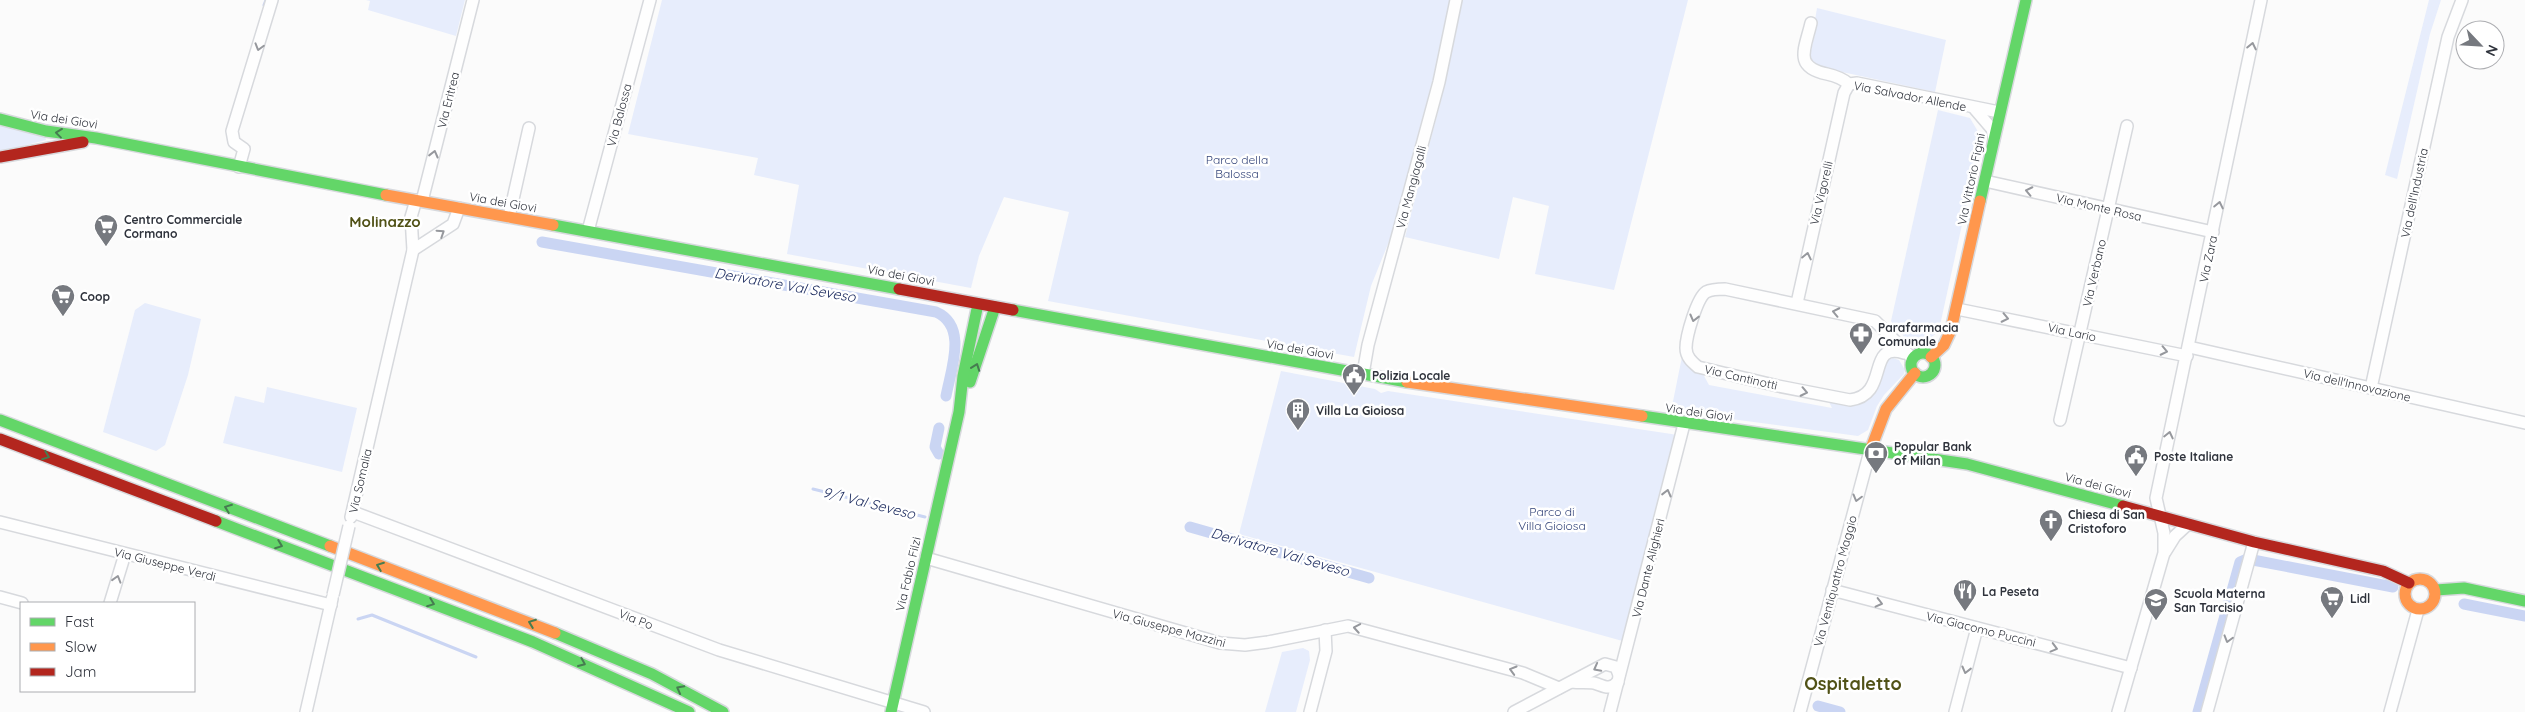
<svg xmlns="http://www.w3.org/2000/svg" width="2525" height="712" viewBox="0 0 2525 712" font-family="Quicksand,sans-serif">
	<rect width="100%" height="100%" fill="#fbfbfb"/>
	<g fill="#e7edfc">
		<path d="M366,0H465L456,36L368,10L370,1Z"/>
		<path d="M662,0H1451L1437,64L1392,234L1371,286L1354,357L1048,301L1069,212L1004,197L979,256L971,288L787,254L799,185L754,175L758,158L628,134Z"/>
		<path d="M1462,0H1688L1614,290L1535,274L1549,206L1513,197L1499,259L1405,237L1441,100Z"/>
		<path d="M2429,0H2441L2430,34L2397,179L2385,175Z"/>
		<path d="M1817,8L1946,40L1935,92L1814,66L1810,55L1817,24L1815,20Z"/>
		<path d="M1938,110L1970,118L1977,130L1980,142L1939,330C1923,350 1902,341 1891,321Z"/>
		<path d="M0,125L45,136L46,140L0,152Z"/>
		<path d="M145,303L201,319L188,375L165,445L156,451L103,432L135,310Z"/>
		<path d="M1683,352L1687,365L1703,374L1709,385L1832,408L1828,400L1854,405L1874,395L1887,360L1893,358L1899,360L1905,370L1904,374L1884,395L1877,406L1868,430L1858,436L1671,411Z"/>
		<path d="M1281,371L1375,389L1381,393L1388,391L1678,435L1626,642L1239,534Z"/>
		<path d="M267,387L357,408L342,472L223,443L235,396L264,403Z"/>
		<path d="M1303,648L1309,651L1310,660L1296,712H1265L1282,652Z"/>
	</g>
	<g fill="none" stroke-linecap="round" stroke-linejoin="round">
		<g stroke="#cad5f3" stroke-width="3">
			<path d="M264,5L266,0"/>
			<path d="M813,489L925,517"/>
			<path d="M358,619L372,615L476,657"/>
		</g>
		<g stroke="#cad5f3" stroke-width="11">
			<path d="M542,242L936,312C968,326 951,369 946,396"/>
			<path d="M939,454L935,447L939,428"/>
			<path d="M1190,527L1369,578"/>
			<path d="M2253,560L2393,587"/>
			<path d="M2464,604L2525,616"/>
			<path d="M1818,706L1840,712"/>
			<path d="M2198,712L2240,562L2247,559"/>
		</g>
		<g stroke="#d7d9dd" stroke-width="14">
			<g id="street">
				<path d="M1811,23C1805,49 1793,67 1827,74C1836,76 1842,78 1849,84L1857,83L1999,112"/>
				<path d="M1974,108L1992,129L1994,139"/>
				<path d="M239,167L244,149L234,142L232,131L272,0"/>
				<path d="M1985,181L2213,232"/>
				<path d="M422,201L473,0"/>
				<path d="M509,217L529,128"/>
				<path d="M588,231L650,0"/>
				<path d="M413,250L453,224L459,208"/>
				<path d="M1797,303L1844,93L1849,84"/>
				<path d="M1957,309L2187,356"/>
				<path d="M2189,347L2525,423"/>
				<path d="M1904,353C1865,341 1891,395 1850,400L1778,386L1698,367C1692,362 1686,357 1686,348C1686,336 1697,298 1706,292C1712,289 1718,289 1725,289L1875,321L1913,359"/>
				<path d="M1363,374L1368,345L1439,82L1456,0"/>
				<path d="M2371,388L2448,37L2462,0"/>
				<path d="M2060,420L2127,126"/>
				<path d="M353,512L719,650L924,712"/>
				<path d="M351,517L413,250L411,217L416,200"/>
				<path d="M0,522L331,605"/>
				<path d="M2165,552L2175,536L2188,524"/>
				<path d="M926,558L1220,643L1245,645L1268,642L1348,626L1523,673L1559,688"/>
				<path d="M1832,590L2131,668"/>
				<path d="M0,597L22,603"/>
				<path d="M110,603L125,554"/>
				<path d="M1572,682C1579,683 1587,682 1594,683C1604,686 1609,691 1618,682"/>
				<path d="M306,712L332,599"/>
				<path d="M1310,712L1326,651L1325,630"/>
				<path d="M1514,712L1605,664L1616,667L1619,675"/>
				<path d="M1610,712L1684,424"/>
				<path d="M1800,712L1870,451"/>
				<path d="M1955,712L1977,628"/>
				<path d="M2118,712L2164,553V533L2156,498L2261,0"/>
				<path d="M2207,712L2254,542"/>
				<path d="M2390,712L2418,610"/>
			</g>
		</g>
		<g stroke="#d7d9dd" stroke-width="14">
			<g id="fast">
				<path d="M0,119L46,131L96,138L386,195"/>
				<path d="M1980,201L2026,0"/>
				<path d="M553,225L899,289"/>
				<path d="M1013,310L1407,382"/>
				<circle cx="1923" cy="365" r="12"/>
				<path d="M970,382L995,307"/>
				<path d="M1642,416L1967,464L2123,506"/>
				<path d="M0,420L330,546"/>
				<path d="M216,521L533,642L689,712"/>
				<path d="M2436,590L2464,588L2525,601"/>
				<path d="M555,633L652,674L723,712"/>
				<path d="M891,712L959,412L963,376L978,304"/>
			</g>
		</g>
		<g stroke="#d7d9dd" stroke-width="14">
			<g id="slow">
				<path d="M386,195L553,225"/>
				<path d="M1931,357L1944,345L1951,330L1980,201"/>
				<path d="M1407,382L1642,416"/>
				<path d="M1870,451L1886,409L1915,373"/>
				<path d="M330,546L555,633"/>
				<circle cx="2420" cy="594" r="15"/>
			</g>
		</g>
		<g stroke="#d7d9dd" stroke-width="14">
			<g id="jam">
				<path d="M0,157L83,142"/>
				<path d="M899,289L1013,310"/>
				<path d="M0,439L216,521"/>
				<path d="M2123,506L2254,542L2383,571L2409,583"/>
			</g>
		</g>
		<use href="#street" stroke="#fefefe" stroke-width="11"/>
		<use href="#fast" stroke="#63d668" stroke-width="11"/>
		<use href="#slow" stroke="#ff974d" stroke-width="11"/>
		<use href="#jam" stroke="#b3261e" stroke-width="11"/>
		<g stroke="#d7d9dd" stroke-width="14" stroke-linecap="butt">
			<path id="street-bridge" d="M333,595L349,526"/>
		</g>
		<use href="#street-bridge" stroke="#fefefe" stroke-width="11"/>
	</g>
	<defs><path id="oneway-chevron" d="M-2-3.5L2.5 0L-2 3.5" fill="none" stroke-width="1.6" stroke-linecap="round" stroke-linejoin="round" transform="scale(1.25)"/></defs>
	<g stroke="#96989d">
		<use href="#oneway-chevron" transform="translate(2252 46) rotate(-78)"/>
		<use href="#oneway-chevron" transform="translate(259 47) rotate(106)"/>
		<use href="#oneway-chevron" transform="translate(434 154) rotate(-76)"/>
		<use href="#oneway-chevron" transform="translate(2029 191) rotate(-168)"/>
		<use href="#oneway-chevron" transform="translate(2219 205) rotate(-78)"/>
		<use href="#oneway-chevron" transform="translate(441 233) rotate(-33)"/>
		<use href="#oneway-chevron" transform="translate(1807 256) rotate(-78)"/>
		<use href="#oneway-chevron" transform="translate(1836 312) rotate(-168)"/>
		<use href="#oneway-chevron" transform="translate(1694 318) rotate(104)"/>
		<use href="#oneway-chevron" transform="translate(2005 318) rotate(12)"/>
		<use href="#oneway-chevron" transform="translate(2164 351) rotate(12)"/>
		<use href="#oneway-chevron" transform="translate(1804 392) rotate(12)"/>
		<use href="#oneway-chevron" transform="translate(2169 435) rotate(-77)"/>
		<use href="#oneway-chevron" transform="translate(1667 493) rotate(-76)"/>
		<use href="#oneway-chevron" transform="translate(1857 498) rotate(105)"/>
		<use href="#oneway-chevron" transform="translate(117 579) rotate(-73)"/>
		<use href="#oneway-chevron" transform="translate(1879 603) rotate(14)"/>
		<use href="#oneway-chevron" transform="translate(1357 628) rotate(-170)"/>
		<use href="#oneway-chevron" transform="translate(2228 639) rotate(106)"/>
		<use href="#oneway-chevron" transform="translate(2054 648) rotate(15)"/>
		<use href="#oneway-chevron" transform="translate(1597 668) rotate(152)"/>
		<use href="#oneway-chevron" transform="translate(1513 670) rotate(-164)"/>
		<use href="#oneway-chevron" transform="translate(1966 670) rotate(104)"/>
	</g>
	<g stroke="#467c50">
		<use href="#oneway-chevron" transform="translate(59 133) rotate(-173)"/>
		<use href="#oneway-chevron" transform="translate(976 367) rotate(-70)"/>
		<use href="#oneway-chevron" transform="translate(46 456) rotate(21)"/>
		<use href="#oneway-chevron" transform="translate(228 508) rotate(-159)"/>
		<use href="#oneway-chevron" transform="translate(279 545) rotate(21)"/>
		<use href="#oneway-chevron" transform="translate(380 566) rotate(-159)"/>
		<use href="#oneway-chevron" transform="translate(431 603) rotate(21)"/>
		<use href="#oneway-chevron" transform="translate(532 623) rotate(-159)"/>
		<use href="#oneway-chevron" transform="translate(582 663) rotate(23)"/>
		<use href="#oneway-chevron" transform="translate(680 689) rotate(-152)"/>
	</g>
	<defs>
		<g id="supermarket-pin" transform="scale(1.25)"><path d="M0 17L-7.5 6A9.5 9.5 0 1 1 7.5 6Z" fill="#76797f" stroke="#fff"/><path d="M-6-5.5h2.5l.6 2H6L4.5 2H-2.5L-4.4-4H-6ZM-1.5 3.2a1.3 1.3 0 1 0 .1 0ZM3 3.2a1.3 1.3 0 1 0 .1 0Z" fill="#fff"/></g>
		<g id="pharmacy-pin" transform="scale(1.25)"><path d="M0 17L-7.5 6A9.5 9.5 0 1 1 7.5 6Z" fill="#76797f" stroke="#fff"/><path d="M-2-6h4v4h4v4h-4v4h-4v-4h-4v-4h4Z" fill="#fff"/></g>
		<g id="civic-pin" transform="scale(1.25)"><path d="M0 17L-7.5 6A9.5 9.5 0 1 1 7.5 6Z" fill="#76797f" stroke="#fff"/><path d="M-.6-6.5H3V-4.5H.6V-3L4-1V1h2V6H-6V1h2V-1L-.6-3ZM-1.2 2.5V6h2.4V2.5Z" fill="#fff"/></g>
		<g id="building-pin" transform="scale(1.25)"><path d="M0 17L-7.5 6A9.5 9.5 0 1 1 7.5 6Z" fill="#76797f" stroke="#fff"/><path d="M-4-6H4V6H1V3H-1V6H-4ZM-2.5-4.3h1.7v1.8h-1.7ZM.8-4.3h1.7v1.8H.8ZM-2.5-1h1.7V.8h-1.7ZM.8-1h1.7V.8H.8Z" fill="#fff"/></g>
		<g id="bank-pin" transform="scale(1.25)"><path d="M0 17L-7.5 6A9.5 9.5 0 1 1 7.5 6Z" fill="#76797f" stroke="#fff"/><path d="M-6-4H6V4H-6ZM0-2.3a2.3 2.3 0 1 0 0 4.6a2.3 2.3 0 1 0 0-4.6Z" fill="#fff"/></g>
		<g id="church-pin" transform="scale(1.25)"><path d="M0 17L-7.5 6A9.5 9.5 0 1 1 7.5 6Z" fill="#76797f" stroke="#fff"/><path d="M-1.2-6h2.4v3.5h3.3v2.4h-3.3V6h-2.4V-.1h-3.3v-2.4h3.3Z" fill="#fff"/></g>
		<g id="restaurant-pin" transform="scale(1.25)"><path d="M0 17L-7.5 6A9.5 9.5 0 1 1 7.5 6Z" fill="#76797f" stroke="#fff"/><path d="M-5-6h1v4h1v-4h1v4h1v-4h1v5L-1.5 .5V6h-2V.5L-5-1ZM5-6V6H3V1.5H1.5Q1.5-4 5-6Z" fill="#fff"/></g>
		<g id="school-pin" transform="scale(1.25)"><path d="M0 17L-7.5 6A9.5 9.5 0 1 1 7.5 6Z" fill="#76797f" stroke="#fff"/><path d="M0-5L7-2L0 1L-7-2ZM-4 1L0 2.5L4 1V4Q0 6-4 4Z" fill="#fff"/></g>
	</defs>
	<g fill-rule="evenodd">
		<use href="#supermarket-pin" x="106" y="226"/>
		<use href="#supermarket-pin" x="63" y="296"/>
		<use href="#pharmacy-pin" x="1861" y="334"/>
		<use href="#civic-pin" x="1354" y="375"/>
		<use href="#building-pin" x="1298" y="410"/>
		<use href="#bank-pin" x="1876" y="453"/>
		<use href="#civic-pin" x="2136" y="456"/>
		<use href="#church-pin" x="2051" y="521"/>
		<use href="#restaurant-pin" x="1965" y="591"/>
		<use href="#supermarket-pin" x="2332" y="598"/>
		<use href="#school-pin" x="2156" y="600"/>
	</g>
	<g text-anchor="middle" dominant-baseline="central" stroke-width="5" stroke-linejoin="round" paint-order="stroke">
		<g font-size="12" fill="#2f333c" stroke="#fff">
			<text transform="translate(1910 96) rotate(11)">Via Salvador Allende</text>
			<text transform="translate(448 100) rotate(-76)">Via Eritrea</text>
			<text transform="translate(619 115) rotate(-75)">Via Balossa</text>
			<text transform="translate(64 119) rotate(9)">Via dei Giovi</text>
			<text transform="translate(1971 179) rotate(-78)">Via Vittorio Figini</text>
			<text transform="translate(1411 187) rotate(-75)">Via Mangiagalli</text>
			<text transform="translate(1821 193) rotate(-77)">Via Vigorelli</text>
			<text transform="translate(2414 193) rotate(-78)">Via dell'Industria</text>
			<text transform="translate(503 202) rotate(10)">Via dei Giovi</text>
			<text transform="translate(2099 207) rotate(13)">Via Monte Rosa</text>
			<text transform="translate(2208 259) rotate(-78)">Via Zara</text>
			<text transform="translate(2094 273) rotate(-77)">Via Verbano</text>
			<text transform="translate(901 275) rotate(11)">Via dei Giovi</text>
			<text transform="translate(2072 332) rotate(12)">Via Lario</text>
			<text transform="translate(1300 349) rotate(10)">Via dei Giovi</text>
			<text transform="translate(1741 377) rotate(13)">Via Cantinotti</text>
			<text transform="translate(2357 385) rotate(13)">Via dell'Innovazione</text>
			<text transform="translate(1699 412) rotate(8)">Via dei Giovi</text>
			<text transform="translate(360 481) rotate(-77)">Via Somalia</text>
			<text transform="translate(2098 485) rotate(15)">Via dei Giovi</text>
			<text transform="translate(165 564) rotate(14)">Via Giuseppe Verdi</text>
			<text transform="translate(1648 568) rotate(-76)">Via Dante Alighieri</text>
			<text transform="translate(908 574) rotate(-77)">Via Fabio Filzi</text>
			<text transform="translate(1835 581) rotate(-75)">Via Ventiquattro Maggio</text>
			<text transform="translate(636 619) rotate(21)">Via Po</text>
			<text transform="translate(1169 628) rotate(15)">Via Giuseppe Mazzini</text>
			<text transform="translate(1981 629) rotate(14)">Via Giacomo Puccini</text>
		</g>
		<g font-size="12" fill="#334479" stroke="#fff">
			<text x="1237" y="159">Parco della<tspan x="1237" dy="14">Balossa</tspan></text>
			<text x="1552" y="511">Parco di<tspan x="1552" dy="14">Villa Gioiosa</tspan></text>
		</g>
		<g font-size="12" font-weight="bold" fill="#2f333c" stroke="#fff" text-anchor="start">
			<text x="124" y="219">Centro Commerciale<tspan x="124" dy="14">Cormano</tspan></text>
			<text x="80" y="296">Coop</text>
			<text x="1878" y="327">Parafarmacia<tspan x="1878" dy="14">Comunale</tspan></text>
			<text x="1372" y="375">Polizia Locale</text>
			<text x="1316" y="410">Villa La Gioiosa</text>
			<text x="1894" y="446">Popular Bank<tspan x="1894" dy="14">of Milan</tspan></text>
			<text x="2154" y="456">Poste Italiane</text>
			<text x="2068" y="514">Chiesa di San<tspan x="2068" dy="14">Cristoforo</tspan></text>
			<text x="1982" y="591">La Peseta</text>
			<text x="2174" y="593">Scuola Materna<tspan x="2174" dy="14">San Tarcisio</tspan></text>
			<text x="2350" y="598">Lidl</text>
		</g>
		<g font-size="14" font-style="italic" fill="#1f2e61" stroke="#fff">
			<text transform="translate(785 285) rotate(10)">Derivatore Val Seveso</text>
			<text transform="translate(869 503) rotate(14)">9/1 Val Seveso</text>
			<text transform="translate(1280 552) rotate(16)">Derivatore Val Seveso</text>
		</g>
		<g font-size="15" font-weight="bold" fill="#515217" stroke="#fff">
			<text x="385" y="221">Molinazzo</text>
		</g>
		<g font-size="18" font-weight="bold" fill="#515217" stroke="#fff">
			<text x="1853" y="683">Ospitaletto</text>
		</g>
	</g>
	<rect x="20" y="602" width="175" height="90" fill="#ffffff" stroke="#acadb1"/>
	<rect x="30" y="618" width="25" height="8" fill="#63d668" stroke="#acadb1"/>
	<text x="65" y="627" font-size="15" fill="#2f333c">Fast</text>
	<rect x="30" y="643" width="25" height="8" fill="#ff974d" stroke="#acadb1"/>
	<text x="65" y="652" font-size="15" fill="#2f333c">Slow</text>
	<rect x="30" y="668" width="25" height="8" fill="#b3261e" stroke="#acadb1"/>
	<text x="65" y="677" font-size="15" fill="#2f333c">Jam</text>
	<g transform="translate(2480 45) rotate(115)"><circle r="24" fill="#ffffff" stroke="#acadb1"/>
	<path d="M0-4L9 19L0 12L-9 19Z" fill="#76797f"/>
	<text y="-8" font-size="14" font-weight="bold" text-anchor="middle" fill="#2f333c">N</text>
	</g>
</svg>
